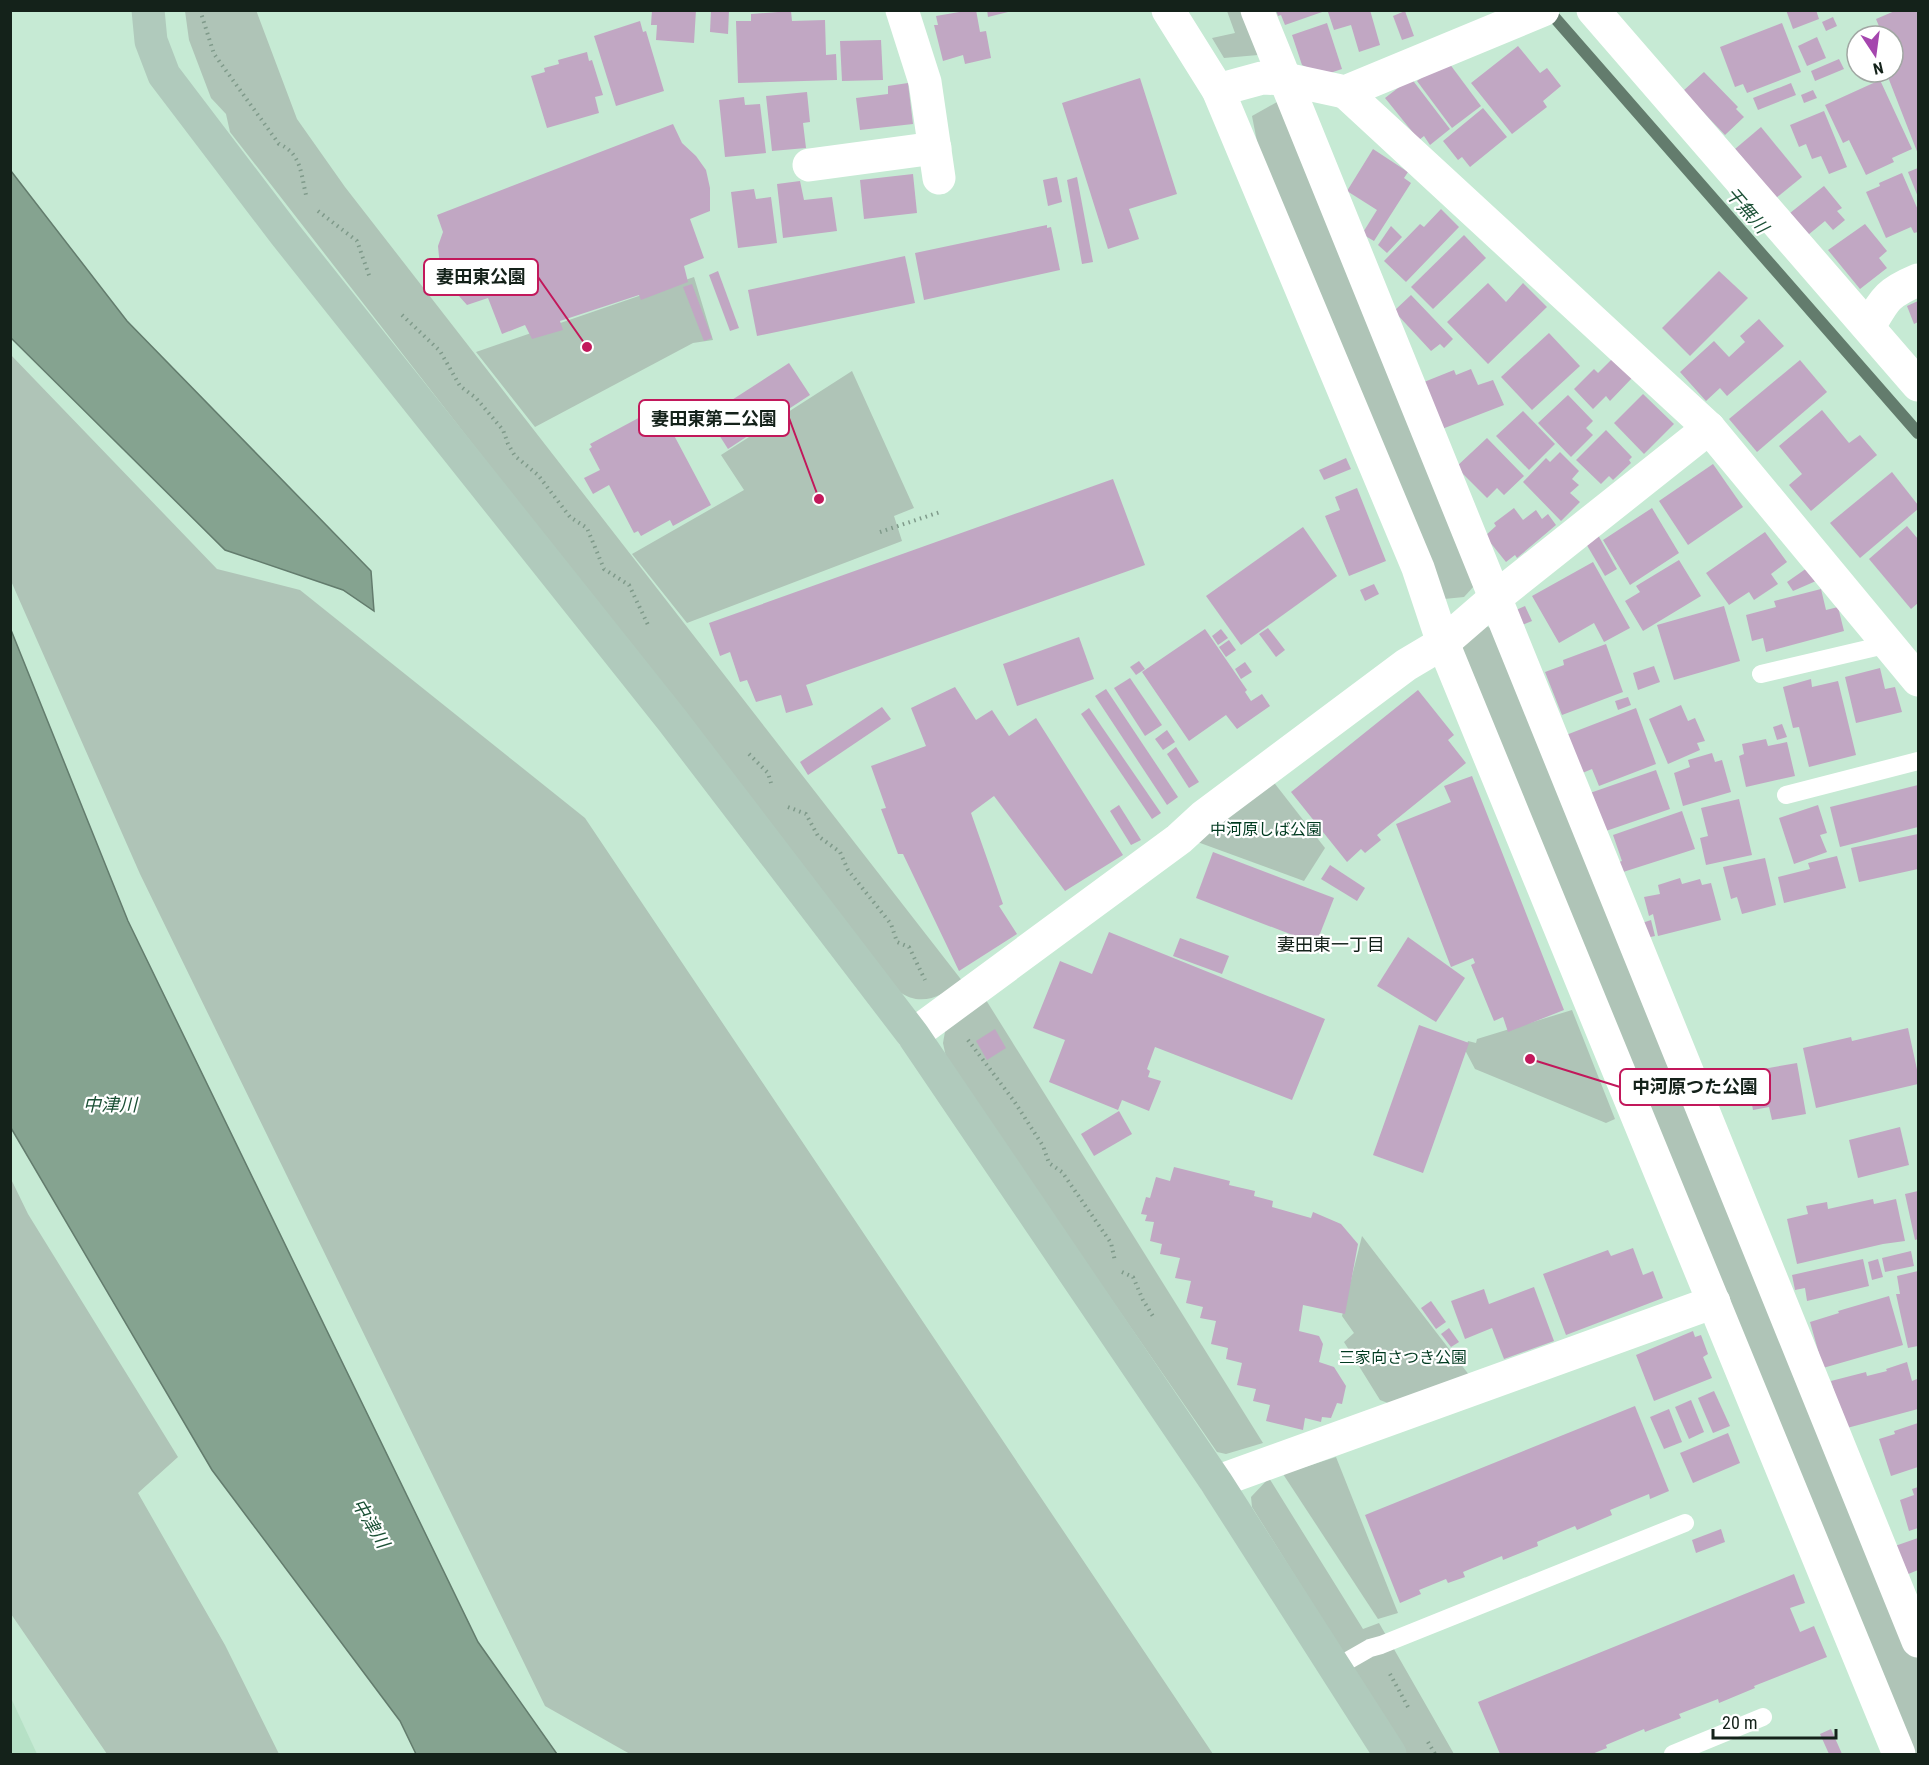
<svg xmlns="http://www.w3.org/2000/svg" width="1929" height="1765" viewBox="0 0 1929 1765" font-family="'Roboto Condensed','Noto Sans JP',sans-serif">
	<rect width="100%" height="100%" fill="#c6ead4"/>
	<path fill="#b6e1c6" d="M11,1698L37,1754H11Z"/>
	<g fill="#afc4b7">
		<path d="M256,10L297,119L345,187L963,982C940,996 922,1008 898,991L230,132L226,114L211,98L189,40L185,11Z"/>
		<path d="M1227,11H1242L1258,55L1224,58L1212,38L1235,33Z"/>
		<path d="M1284,98L1475,585L1464,597L1444,599L1260,157L1252,116Z"/>
		<path d="M694,277L713,340L693,343L535,427L476,352Z"/>
		<path d="M10,354L217,569L300,590L585,818L1213,1754H630L545,1706L140,874L11,581Z"/>
		<path d="M852,371L914,508L894,516L902,541L687,623L632,554L744,490L721,455Z"/>
		<path d="M1483,624L1501,634L1918,1661V1754H1909L1458,653Z"/>
		<path d="M1272,780L1325,848L1304,881L1192,840Z"/>
		<path d="M986,1000L1263,1443L1226,1454L1217,1452L947,1062L943,1043L946,1026Z"/>
		<path d="M1572,1010L1615,1119L1606,1123L1475,1069L1465,1050L1468,1041L1476,1043L1477,1039Z"/>
		<path d="M11,1179L28,1214L178,1457L138,1493L225,1645L279,1754H107L11,1614Z"/>
		<path d="M1362,1236L1473,1380L1398,1407L1380,1400L1344,1342L1354,1333L1342,1316Z"/>
		<path d="M1336,1457L1398,1613L1378,1619L1283,1474Z"/>
		<path d="M1269,1478L1363,1629L1379,1623L1454,1754H1406L1252,1507L1251,1497Z"/>
	</g>
	<g fill="#85a390" stroke="#637c6d" stroke-width="1.5">
		<path d="M11,171L127,321L371,571L374,611L343,590L225,550L11,338Z"/>
		<path d="M11,630L128,921L478,1642L557,1754H416L400,1721L212,1470L11,1128Z"/>
	</g>
	<g fill="none" stroke-linecap="round" stroke-linejoin="round">
		<path stroke="#637c6d" stroke-width="12" d="M1548,10L1918,433"/>
	</g>
	<g fill="#c1a7c3">
		<path d="M652,10H696L694,43L656,40L657,25H651Z"/>
		<path d="M711,10H729L728,34L710,32Z"/>
		<path d="M971,10H976L980,32L986,31L991,58L965,64L963,55L943,61L934,25H938L936,16Z"/>
		<path d="M987,10H1012V11L988,17Z"/>
		<path d="M1276,10H1325V11L1285,25L1281,15L1278,16Z"/>
		<path d="M1332,10H1370L1380,45L1359,52L1351,25L1334,30L1328,12Z"/>
		<path d="M1786,10H1816L1819,19L1793,29Z"/>
		<path d="M1897,10H1918V154L1886,72H1893V36H1883L1876,19Z"/>
		<path d="M791,11L792,21L825,20L826,55L836,54L837,80L738,83L736,21H751V14Z"/>
		<path d="M1405,11L1414,36L1402,40L1393,16Z"/>
		<path d="M1833,17L1837,26L1826,31L1822,22Z"/>
		<path d="M640,21L643,32L646,31L664,91L616,106L594,36Z"/>
		<path d="M1327,23L1342,69L1324,75L1302,65L1292,35Z"/>
		<path d="M1782,23L1801,72L1747,93L1743,84L1735,87L1720,47Z"/>
		<path d="M1817,37L1826,58L1807,66L1798,46Z"/>
		<path d="M881,40L883,80L842,81L840,41Z"/>
		<path d="M1518,46L1540,73L1547,68L1561,86L1543,101L1547,107L1512,134L1471,83Z"/>
		<path d="M587,52L589,61L592,60L603,95L595,97L599,113L547,128L531,76L545,72L544,68L559,64L558,60Z"/>
		<path d="M1839,59L1844,69L1815,81L1811,71Z"/>
		<path d="M1449,63L1481,106L1452,128L1417,81L1435,68Z"/>
		<path d="M1704,72L1738,107L1736,109L1744,117L1725,135L1683,91Z"/>
		<path d="M1140,78L1177,194L1129,209L1139,239L1108,249L1062,103Z"/>
		<path d="M1411,78L1450,129L1430,145L1424,136L1419,140L1385,98Z"/>
		<path d="M1880,80L1912,149L1892,158L1894,162L1866,175L1849,140L1843,143L1825,105Z"/>
		<path d="M908,83L913,124L860,130L856,98L888,94V86Z"/>
		<path d="M1791,83L1796,95L1758,110L1753,98Z"/>
		<path d="M1813,90L1817,98L1804,103L1801,95Z"/>
		<path d="M807,92L810,122L803,123L806,148L772,151L766,96Z"/>
		<path d="M744,97L745,105L760,104L766,153L725,157L719,100Z"/>
		<path d="M1483,108L1507,137L1470,167L1462,157L1458,160L1443,141Z"/>
		<path d="M1824,111L1847,167L1829,174L1821,156L1812,159L1806,144L1799,147L1790,125Z"/>
		<path d="M673,124L682,143L696,156L706,170L710,188V211L690,219L704,258L684,266L688,282L641,300L639,295L560,321L563,330L532,339L525,325L502,334L488,298L467,305L450,286L440,267L438,246L443,232L437,215Z"/>
		<path d="M1761,127L1802,177L1776,198L1735,149Z"/>
		<path d="M1373,149L1408,172L1404,178L1411,183L1374,241L1362,234L1377,210L1347,191Z"/>
		<path d="M1918,168V197L1908,172Z"/>
		<path d="M1902,173L1918,210V232L1914,233L1911,227L1886,238L1866,192L1880,186L1879,183Z"/>
		<path d="M913,174L917,213L864,219L860,180Z"/>
		<path d="M1057,177L1062,202L1048,206L1043,180Z"/>
		<path d="M1077,177L1093,262L1082,264L1067,180Z"/>
		<path d="M800,181L804,200L832,197L837,231L783,238L777,184Z"/>
		<path d="M1824,186L1842,208L1837,211L1845,220L1833,230L1825,221L1808,235L1790,213Z"/>
		<path d="M754,189L756,199L771,197L777,243L738,248L731,192Z"/>
		<path d="M1441,209L1459,227L1406,282L1384,261L1420,224L1424,227Z"/>
		<path d="M1865,224L1887,251L1879,258L1887,268L1860,289L1828,250Z"/>
		<path d="M1047,225V228L1051,227L1060,270L924,300L915,253Z"/>
		<path d="M1391,226L1402,237L1387,253L1378,245Z"/>
		<path d="M1464,235L1486,258L1433,309L1411,287Z"/>
		<path d="M905,256L915,303L757,336L748,290Z"/>
		<path d="M718,271L739,328L730,331L709,275Z"/>
		<path d="M1719,271L1748,298L1690,356L1662,328Z"/>
		<path d="M1488,283L1506,302L1523,283L1547,307L1488,364L1447,322Z"/>
		<path d="M692,284L712,338L704,341L683,287Z"/>
		<path d="M1411,295L1453,339L1444,348L1440,344L1431,351L1394,311Z"/>
		<path d="M1918,301V322L1914,324L1907,306Z"/>
		<path d="M1759,319L1784,346L1727,396L1720,388L1706,401L1680,372L1714,341L1729,357L1745,342L1740,336Z"/>
		<path d="M1549,333L1580,366L1532,410L1501,377Z"/>
		<path d="M1613,358L1632,378L1610,401L1606,396L1593,409L1574,389L1594,369L1598,373Z"/>
		<path d="M1800,360L1827,392L1757,452L1729,419Z"/>
		<path d="M789,363L810,395L728,449L707,416Z"/>
		<path d="M1471,369L1478,385L1493,380L1504,405L1442,429L1424,382L1454,370L1456,375Z"/>
		<path d="M1643,394L1674,424L1644,454L1614,423Z"/>
		<path d="M1568,395L1593,421L1586,428L1593,435L1571,457L1538,423Z"/>
		<path d="M659,407L711,505L673,526L670,520L641,536L638,531L634,533L609,485L593,494L584,478L600,470L589,449L592,447L590,444Z"/>
		<path d="M1822,410L1849,443L1860,435L1877,455L1811,511L1789,485L1802,474L1779,446Z"/>
		<path d="M1523,411L1555,444L1529,470L1496,436Z"/>
		<path d="M1606,430L1632,457L1629,460L1631,463L1613,480L1609,476L1601,484L1576,460Z"/>
		<path d="M1487,438L1524,476L1504,495L1497,488L1487,498L1456,467Z"/>
		<path d="M1560,452L1579,471L1572,479L1579,485L1570,493L1580,502L1561,521L1523,482L1546,458L1550,462Z"/>
		<path d="M1346,458L1351,469L1324,480L1319,470Z"/>
		<path d="M1713,464L1743,507L1688,545L1659,501Z"/>
		<path d="M1892,472L1918,505V509L1860,558L1830,523Z"/>
		<path d="M1113,479L1145,565L806,685L813,705L786,713L781,695L756,702L747,680L740,682L730,652L720,656L709,623Z"/>
		<path d="M1357,488L1386,561L1349,576L1325,516L1340,510L1335,497Z"/>
		<path d="M1514,508L1523,520L1536,510L1542,519L1548,514L1556,525L1517,558L1515,555L1506,562L1485,536L1496,526L1494,523Z"/>
		<path d="M1652,508L1679,553L1630,585L1603,540Z"/>
		<path d="M1907,526L1918,539V603L1911,609L1869,559Z"/>
		<path d="M1303,527L1337,576L1241,645L1206,596Z"/>
		<path d="M1765,532L1787,562L1771,574L1778,584L1754,600L1749,592L1729,605L1706,573Z"/>
		<path d="M1598,535L1617,569L1605,576L1585,542Z"/>
		<path d="M1679,560L1701,596L1643,631L1625,601L1640,592L1636,586Z"/>
		<path d="M1593,562L1630,628L1604,642L1594,623L1559,643L1532,596Z"/>
		<path d="M1807,568L1816,581L1793,591L1787,582Z"/>
		<path d="M1374,584L1379,594L1365,601L1360,590Z"/>
		<path d="M1821,589L1826,610L1838,607L1844,631L1766,652L1763,638L1752,641L1746,615L1776,607L1774,601Z"/>
		<path d="M1525,606L1532,621L1522,625L1516,610Z"/>
		<path d="M1724,606L1740,661L1674,680L1657,625Z"/>
		<path d="M1268,628L1285,650L1276,657L1259,634Z"/>
		<path d="M1205,629L1247,690L1245,692L1251,701L1262,694L1270,706L1237,729L1226,715L1189,741L1142,672Z"/>
		<path d="M1221,629L1228,638L1218,645L1212,636Z"/>
		<path d="M1079,637L1094,679L1017,706L1003,664Z"/>
		<path d="M1229,640L1236,650L1226,657L1219,647Z"/>
		<path d="M1606,644L1623,692L1562,715L1545,672L1564,665L1563,660Z"/>
		<path d="M1139,661L1145,669L1136,675L1130,667Z"/>
		<path d="M1245,662L1252,672L1241,679L1235,669Z"/>
		<path d="M1654,666L1660,682L1638,690L1633,673Z"/>
		<path d="M1880,668L1885,689L1895,687L1902,712L1856,723L1845,677Z"/>
		<path d="M1130,678L1162,725L1145,736L1114,688Z"/>
		<path d="M1811,679L1812,687L1838,681L1856,755L1809,767L1799,727L1793,728L1783,687Z"/>
		<path d="M955,687L976,720L992,710L1009,736L1036,718L1123,855L1065,891L994,796L971,813L1003,904L999,906L1017,934L959,971L903,854H898L881,809L886,808L871,766L926,746L911,708Z"/>
		<path d="M1106,689L1178,797L1167,805L1095,696Z"/>
		<path d="M1418,690L1454,735L1448,740L1466,763L1377,835L1381,840L1365,853L1361,849L1347,862L1291,792Z"/>
		<path d="M1628,697L1631,705L1618,710L1615,701Z"/>
		<path d="M1681,705L1688,721L1695,718L1705,741L1697,743L1700,750L1668,764L1649,719Z"/>
		<path d="M882,707L891,719L808,775L800,762Z"/>
		<path d="M1089,708L1161,813L1152,819L1081,714Z"/>
		<path d="M1636,708L1656,764L1599,786L1592,769L1580,774L1566,735Z"/>
		<path d="M1782,724L1787,737L1777,740L1773,727Z"/>
		<path d="M1167,730L1175,742L1163,750L1155,739Z"/>
		<path d="M1766,739L1768,746L1787,742L1795,776L1746,787L1739,756L1744,754L1742,744Z"/>
		<path d="M1176,747L1199,782L1189,788L1167,754Z"/>
		<path d="M1712,753L1715,762L1722,760L1731,792L1683,806L1674,773L1690,767L1688,760Z"/>
		<path d="M1656,770L1670,809L1603,832L1590,793Z"/>
		<path d="M1472,776L1564,1010L1508,1032L1503,1017L1494,1021L1471,965L1475,963L1473,958L1451,967L1396,824L1451,802L1444,786Z"/>
		<path d="M1918,785V827L1840,847L1830,807Z"/>
		<path d="M1739,799L1752,855L1706,865L1700,838L1708,836L1701,808Z"/>
		<path d="M1119,805L1141,840L1131,845L1110,811Z"/>
		<path d="M1818,805L1827,833L1820,835L1827,852L1794,864L1779,818Z"/>
		<path d="M1682,811L1695,849L1620,873L1616,863L1622,861L1613,835Z"/>
		<path d="M1918,834V869L1859,882L1851,848Z"/>
		<path d="M1213,852L1334,898L1316,944L1196,898Z"/>
		<path d="M1837,856L1846,888L1784,903L1778,877L1810,869L1808,863Z"/>
		<path d="M1765,858L1776,905L1742,914L1737,897L1731,899L1723,867Z"/>
		<path d="M1330,865L1365,888L1357,901L1321,879Z"/>
		<path d="M1680,878L1682,884L1700,879L1702,885L1711,883L1721,920L1658,936L1653,914L1649,916L1644,897L1660,894L1658,885Z"/>
		<path d="M1651,920L1655,936L1646,938L1642,923Z"/>
		<path d="M1109,932L1325,1019L1292,1100L1155,1047L1147,1069L1150,1071L1148,1077L1161,1081L1149,1111L1122,1100L1118,1110L1049,1082L1065,1040L1033,1028L1060,961L1092,974Z"/>
		<path d="M1408,937L1465,978L1436,1022L1377,986Z"/>
		<path d="M1180,938L1229,956L1222,974L1173,956Z"/>
		<path d="M1419,1025L1469,1043L1423,1173L1373,1155Z"/>
		<path d="M1908,1028L1918,1074V1084L1816,1108L1803,1048L1851,1037L1852,1041Z"/>
		<path d="M995,1029L1006,1048L987,1060L976,1041Z"/>
		<path d="M1797,1063L1806,1114L1772,1120L1769,1107L1753,1110L1746,1072Z"/>
		<path d="M1119,1111L1132,1134L1094,1156L1081,1134Z"/>
		<path d="M1900,1127L1909,1165L1858,1178L1849,1140Z"/>
		<path d="M1174,1167L1230,1181L1229,1185L1255,1191L1254,1196L1273,1201L1272,1207L1311,1218L1313,1212L1341,1224L1358,1244L1345,1314L1303,1305L1299,1331L1319,1336L1323,1344L1319,1362L1334,1367L1346,1386L1342,1404L1337,1403L1331,1418L1322,1417L1321,1422L1305,1418L1303,1430L1266,1421L1270,1405L1253,1401L1256,1389L1237,1385L1242,1363L1226,1359L1228,1348L1211,1344L1216,1321L1200,1318L1203,1307L1186,1303L1191,1281L1175,1278L1180,1258L1160,1254L1162,1244L1150,1241L1154,1222L1145,1221L1147,1215L1141,1214L1146,1197L1150,1198L1156,1177L1170,1181Z"/>
		<path d="M1918,1191V1239L1915,1240L1905,1194Z"/>
		<path d="M1873,1199L1874,1204L1896,1199L1905,1241L1883,1244L1797,1264L1787,1219L1808,1214L1806,1206L1827,1202L1828,1209Z"/>
		<path d="M1633,1248L1643,1275L1653,1271L1663,1298L1566,1335L1543,1274L1608,1250L1611,1256Z"/>
		<path d="M1911,1251L1914,1266L1885,1272L1882,1258Z"/>
		<path d="M1863,1259L1869,1286L1807,1301L1805,1288L1795,1290L1792,1275Z"/>
		<path d="M1878,1259L1883,1277L1872,1280L1868,1262Z"/>
		<path d="M1918,1271V1346L1908,1348L1896,1294H1900L1897,1276Z"/>
		<path d="M1534,1287L1554,1341L1504,1359L1492,1328L1465,1339L1451,1301L1484,1289L1489,1304Z"/>
		<path d="M1889,1296L1903,1345L1823,1368L1810,1322L1839,1313L1838,1311Z"/>
		<path d="M1431,1301L1446,1322L1436,1329L1421,1308Z"/>
		<path d="M1449,1328L1459,1342L1451,1347L1441,1334Z"/>
		<path d="M1693,1331L1695,1337L1701,1335L1708,1354L1703,1357L1712,1378L1654,1401L1636,1355Z"/>
		<path d="M1907,1362L1912,1381L1917,1379L1918,1386V1409L1847,1428L1843,1422L1831,1381L1866,1372L1867,1376L1887,1371L1886,1369Z"/>
		<path d="M1714,1391L1730,1426L1713,1433L1698,1398Z"/>
		<path d="M1691,1400L1704,1432L1689,1439L1675,1407Z"/>
		<path d="M1635,1406L1669,1491L1650,1499L1649,1494L1610,1510L1612,1515L1577,1530L1575,1526L1537,1542L1538,1546L1503,1560L1502,1556L1463,1572L1465,1577L1448,1583L1446,1579L1419,1590L1421,1594L1400,1603L1365,1515Z"/>
		<path d="M1669,1409L1682,1442L1664,1449L1650,1417Z"/>
		<path d="M1918,1423V1467L1891,1476L1879,1439L1895,1434L1894,1431Z"/>
		<path d="M1728,1433L1740,1463L1693,1483L1680,1453Z"/>
		<path d="M1918,1487V1528L1909,1531L1900,1500L1914,1495L1912,1489Z"/>
		<path d="M1721,1529L1725,1542L1696,1553L1692,1540Z"/>
		<path d="M1918,1538V1570L1906,1575L1895,1546Z"/>
		<path d="M1794,1574L1805,1603L1790,1608L1800,1632L1814,1626L1827,1657L1754,1686L1755,1688L1719,1703L1718,1699L1679,1714L1681,1718L1645,1732L1644,1729L1606,1745L1607,1748L1592,1754H1500L1478,1702Z"/>
		<path d="M1831,1729L1842,1754H1829L1820,1734Z"/>
	</g>
	<g fill="none" stroke-linecap="round" stroke-linejoin="round">
		<g stroke="#7f9a8a" stroke-width="4" stroke-dasharray="1.5 4.5" stroke-linecap="butt">
			<path d="M200,10L214,54L279,144C301,153 301,174 306,195"/>
			<path d="M318,211L357,241L370,278"/>
			<path d="M402,315L440,351L460,386L476,398L503,430L508,444L515,456L538,475L570,517L587,528L604,569L629,585L649,627"/>
			<path d="M880,532L940,512"/>
			<path d="M749,754L768,773L771,783"/>
			<path d="M788,807L806,814L818,836L840,852L848,870L891,924L897,942L909,947L925,980"/>
			<path d="M968,1040L1014,1101L1043,1146L1049,1163L1062,1172L1111,1243L1115,1261"/>
			<path d="M1122,1272L1133,1277L1143,1300L1154,1318"/>
			<path d="M1390,1674L1408,1707"/>
			<path d="M1428,1742L1435,1754"/>
		</g>
		<g stroke="#fff" stroke-width="18">
			<path d="M1761,674L1889,644"/>
			<path d="M1786,795L1918,761"/>
			<path d="M1335,1668L1370,1648L1381,1645L1685,1523"/>
			<path d="M1673,1754L1763,1717"/>
		</g>
		<g stroke="#fff" stroke-width="33">
			<path d="M902,10L925,82L939,178"/>
			<path d="M1168,10L1218,90L1418,568L1443,643L1899,1754"/>
			<path d="M1257,10L1918,1641"/>
			<path d="M1593,10L1918,385"/>
			<path d="M1218,90L1262,78L1285,79L1345,92L1543,10"/>
			<path d="M1345,92L1709,428L1918,680"/>
			<path d="M809,165L935,148"/>
			<path d="M1869,327C1885,299 1887,293 1918,280"/>
			<path d="M913,1035L1179,839L1204,816L1406,665L1443,643L1495,598L1709,428"/>
			<path d="M1216,1482L1714,1302"/>
		</g>
		<path stroke="#b0cabc" stroke-width="33" d="M148,10L151,41L164,75L285,234L672,720L913,1035L1216,1482L1390,1754"/>
	</g>
	<g text-anchor="middle" dominant-baseline="central" stroke-width="4.5" stroke-linejoin="round" paint-order="stroke">
		<g font-size="16" fill="#003a20" stroke="#fff">
			<text x="1266" y="829">中河原しば公園</text>
			<text x="1403" y="1357">三家向さつき公園</text>
		</g>
		<g font-size="18" font-style="italic" fill="#1b5035" stroke="#fff">
			<text transform="translate(1747 210) rotate(49)">干無川</text>
			<text x="110" y="1104">中津川</text>
			<text transform="translate(371 1523) rotate(59)">中津川</text>
		</g>
		<g font-size="18" fill="#14221a" stroke="#fff">
			<text x="1331" y="944">妻田東一丁目</text>
		</g>
	</g>
	<path fill="none" stroke="#c2185b" stroke-width="2" d="M587 347L538 277M819 499L789 418M1530 1059L1620 1087"/>
	<g fill="#c2185b" stroke="#fff" stroke-width="2">
		<circle cx="587" cy="347" r="6"/>
		<circle cx="819" cy="499" r="6"/>
		<circle cx="1530" cy="1059" r="6"/>
	</g>
	<g fill="#fff" stroke="#c2185b" stroke-width="2">
		<rect x="424" y="259" width="114" height="36" rx="6"/>
		<rect x="639" y="400" width="150" height="36" rx="6"/>
		<rect x="1620" y="1069" width="150" height="36" rx="6"/>
	</g>
	<g font-size="18" text-anchor="middle" font-weight="bold" fill="#14221a">
		<text x="481" y="283">妻田東公園</text>
		<text x="714" y="425">妻田東第二公園</text>
		<text x="1695" y="1093">中河原つた公園</text>
	</g>
	<rect width="1929" height="1765" fill="none" stroke="#14221a" stroke-width="24"/>
	<g transform="translate(1875 54) rotate(167)"><circle r="28" fill="#ffffff" stroke="#a1a7a3" stroke-width="1.5"/>
	<path d="M0-4.5L10 22L0 15L-10 22Z" fill="#a546ae"/>
	<text y="-9" font-size="16" font-weight="bold" text-anchor="middle" fill="#14221a">N</text>
	</g>
	<path d="M1713 1729v9h123v-9" fill="none" stroke="#14221a" stroke-width="3"/>
	<text x="1722" y="1729" font-size="18" fill="#14221a" stroke="#ffffff" stroke-width="4.5" paint-order="stroke">20 m</text>
</svg>
